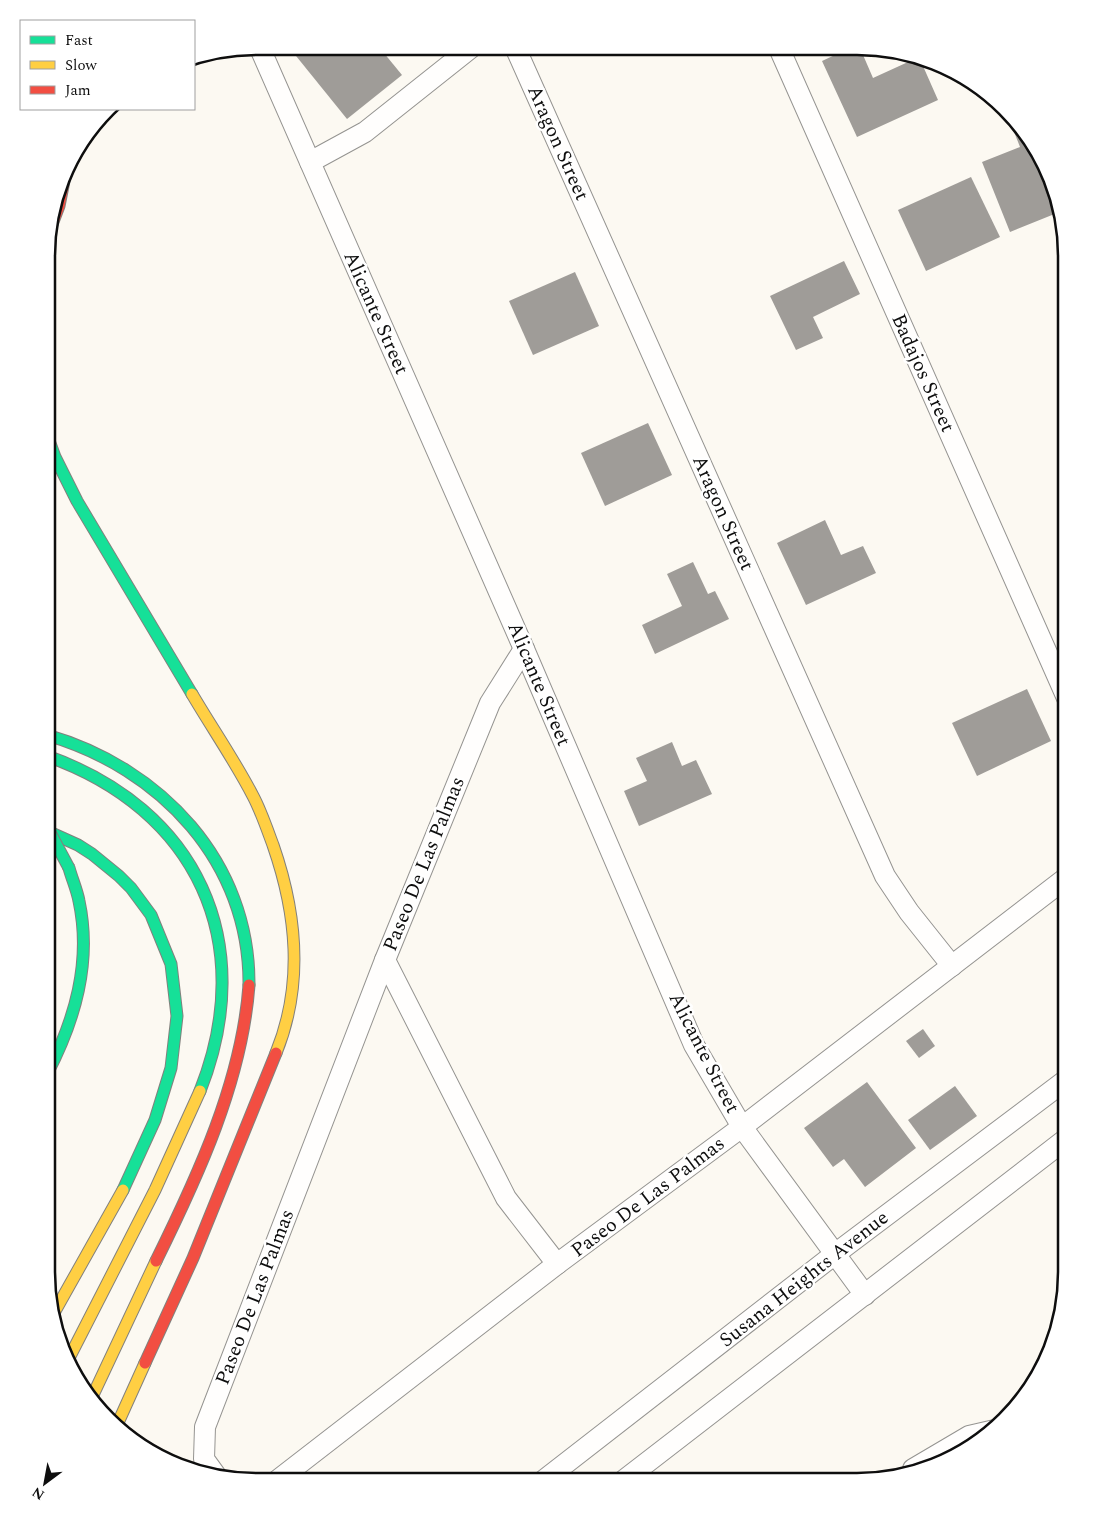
<svg xmlns="http://www.w3.org/2000/svg" width="1113" height="1528" viewBox="0 0 1113 1528" font-family="Spectral,serif">
	<rect width="100%" height="100%" fill="#fcf9f2"/>
	<g fill="#9f9c98">
		<path d="M288,46L379,47L402,75L347,119Z"/>
		<path d="M850,48H860L873,78L919,57L938,100L857,137L822,61Z"/>
		<path d="M952,70L967,79L958,84Z"/>
		<path d="M1009,119L1045,163L1057,213L1010,232L982,162L1020,147Z"/>
		<path d="M971,177L1000,237L926,271L898,210Z"/>
		<path d="M844,261L860,294L813,317L823,338L796,350L770,296Z"/>
		<path d="M575,272L599,326L533,355L509,301Z"/>
		<path d="M648,423L672,475L605,506L581,453Z"/>
		<path d="M825,520L841,555L863,546L876,573L806,605L777,543Z"/>
		<path d="M693,562L708,594L715,591L729,619L655,654L642,625L682,606L667,574Z"/>
		<path d="M1027,689L1051,741L977,776L952,723Z"/>
		<path d="M672,742L682,766L696,760L712,794L639,826L624,791L647,781L636,758Z"/>
		<path d="M923,1029L935,1046L919,1058L906,1041Z"/>
		<path d="M867,1082L916,1148L865,1187L844,1159L833,1167L804,1128Z"/>
		<path d="M955,1086L977,1116L930,1150L908,1120Z"/>
	</g>
	<g fill="none" stroke-linecap="round" stroke-linejoin="round">
		<g stroke="#959491" stroke-width="22">
			<g id="street">
				<path d="M259,46L524,649L694,1045L742,1127L865,1295"/>
				<path d="M515,47L885,876L909,912L952,966"/>
				<path d="M779,48L1067,698"/>
				<path d="M310,162L365,132L472,47"/>
				<path d="M385,960L506,1198L557,1264"/>
				<path d="M913,1469L969,1436L995,1430"/>
				<path d="M217,1477L204,1459L205,1427L385,960L490,703L524,649"/>
				<path d="M278,1480L557,1264L742,1127L1066,878"/>
				<path d="M543,1481L835,1254L1066,1080"/>
				<path d="M623,1481L1066,1139"/>
			</g>
		</g>
		<g stroke="#82817e" stroke-width="13">
			<g id="fast">
				<path d="M48,438L55,457L77,501L192,694"/>
				<path d="M47,735C161,768 250,862 249,985"/>
				<path d="M47,756C197,809 259,942 200,1091"/>
				<path d="M47,831L78,845L92,854L119,876L131,888L151,915L171,964L177,1016L171,1068L155,1120L123,1190"/>
				<path d="M47,1074C75,1020 92,962 79,901C77,890 72,879 69,868"/>
			</g>
		</g>
		<g stroke="#82817e" stroke-width="13">
			<g id="slow">
				<path d="M192,694C212,728 235,761 253,796C261,811 267,829 273,845C297,914 304,984 276,1053"/>
				<path d="M55,1311L123,1190"/>
				<path d="M67,1362L155,1190L200,1091"/>
				<path d="M93,1395L156,1261"/>
				<path d="M117,1425L145,1363"/>
			</g>
		</g>
		<g stroke="#82817e" stroke-width="13">
			<g id="jam">
				<path d="M48,235L59,206L64,181"/>
				<path d="M156,1261C198,1176 242,1081 249,985"/>
				<path d="M145,1363L193,1258L276,1053"/>
			</g>
		</g>
		<use href="#street" stroke="#fffefd" stroke-width="20"/>
		<use href="#fast" stroke="#16e098" stroke-width="11"/>
		<use href="#slow" stroke="#ffcf43" stroke-width="11"/>
		<use href="#jam" stroke="#f24e42" stroke-width="11"/>
		<g stroke="#82817e" stroke-width="13" stroke-linecap="butt">
			<path id="fast-bridge" d="M47,827L69,868"/>
		</g>
		<use href="#fast-bridge" stroke="#16e098" stroke-width="11"/>
	</g>
	<g text-anchor="middle" dominant-baseline="central" stroke-width="5" stroke-linejoin="round" paint-order="stroke">
		<g font-size="20" fill="#0e0e0e" stroke="#fff">
			<text transform="translate(558 143) rotate(66)">Aragon Street</text>
			<text transform="translate(376 313) rotate(66)">Alicante Street</text>
			<text transform="translate(923 373) rotate(66)">Badajos Street</text>
			<text transform="translate(723 513) rotate(66)">Aragon Street</text>
			<text transform="translate(539 684) rotate(67)">Alicante Street</text>
			<text transform="translate(424 864) rotate(-68)">Paseo De Las Palmas</text>
			<text transform="translate(704 1053) rotate(63)">Alicante Street</text>
			<text transform="translate(648 1197) rotate(-37)">Paseo De Las Palmas</text>
			<text transform="translate(804 1279) rotate(-38)">Susana Heights Avenue</text>
			<text transform="translate(255 1297) rotate(-69)">Paseo De Las Palmas</text>
		</g>
	</g>
	<path d="M0 0H1113V1528H0ZM256 55H857A201 201 0 0 1 1058 256V1272A201 201 0 0 1 857 1473H256A201 201 0 0 1 55 1272V256A201 201 0 0 1 256 55Z" fill="#fff" fill-rule="evenodd"/>
	<path fill="none" stroke="#0e0e0e" stroke-width="2.5" d="M256 55H857A201 201 0 0 1 1058 256V1272A201 201 0 0 1 857 1473H256A201 201 0 0 1 55 1272V256A201 201 0 0 1 256 55Z"/>
	<rect x="20" y="20" width="175" height="90" fill="#ffffff" stroke="#9f9f9f"/>
	<rect x="30" y="36" width="25" height="8" fill="#16e098" stroke="#9f9f9f"/>
	<text x="65" y="45" font-size="15" fill="#0e0e0e">Fast</text>
	<rect x="30" y="61" width="25" height="8" fill="#ffcf43" stroke="#9f9f9f"/>
	<text x="65" y="70" font-size="15" fill="#0e0e0e">Slow</text>
	<rect x="30" y="86" width="25" height="8" fill="#f24e42" stroke="#9f9f9f"/>
	<text x="65" y="95" font-size="15" fill="#0e0e0e">Jam</text>
	<g transform="translate(45 1483) rotate(212)" stroke="#ffffff" stroke-width="4" paint-order="stroke">
	<path d="M0-4L9 19L0 12L-9 19Z" fill="#0e0e0e"/>
	<text y="-8" font-size="14" font-weight="bold" text-anchor="middle" fill="#0e0e0e">N</text>
	</g>
</svg>
